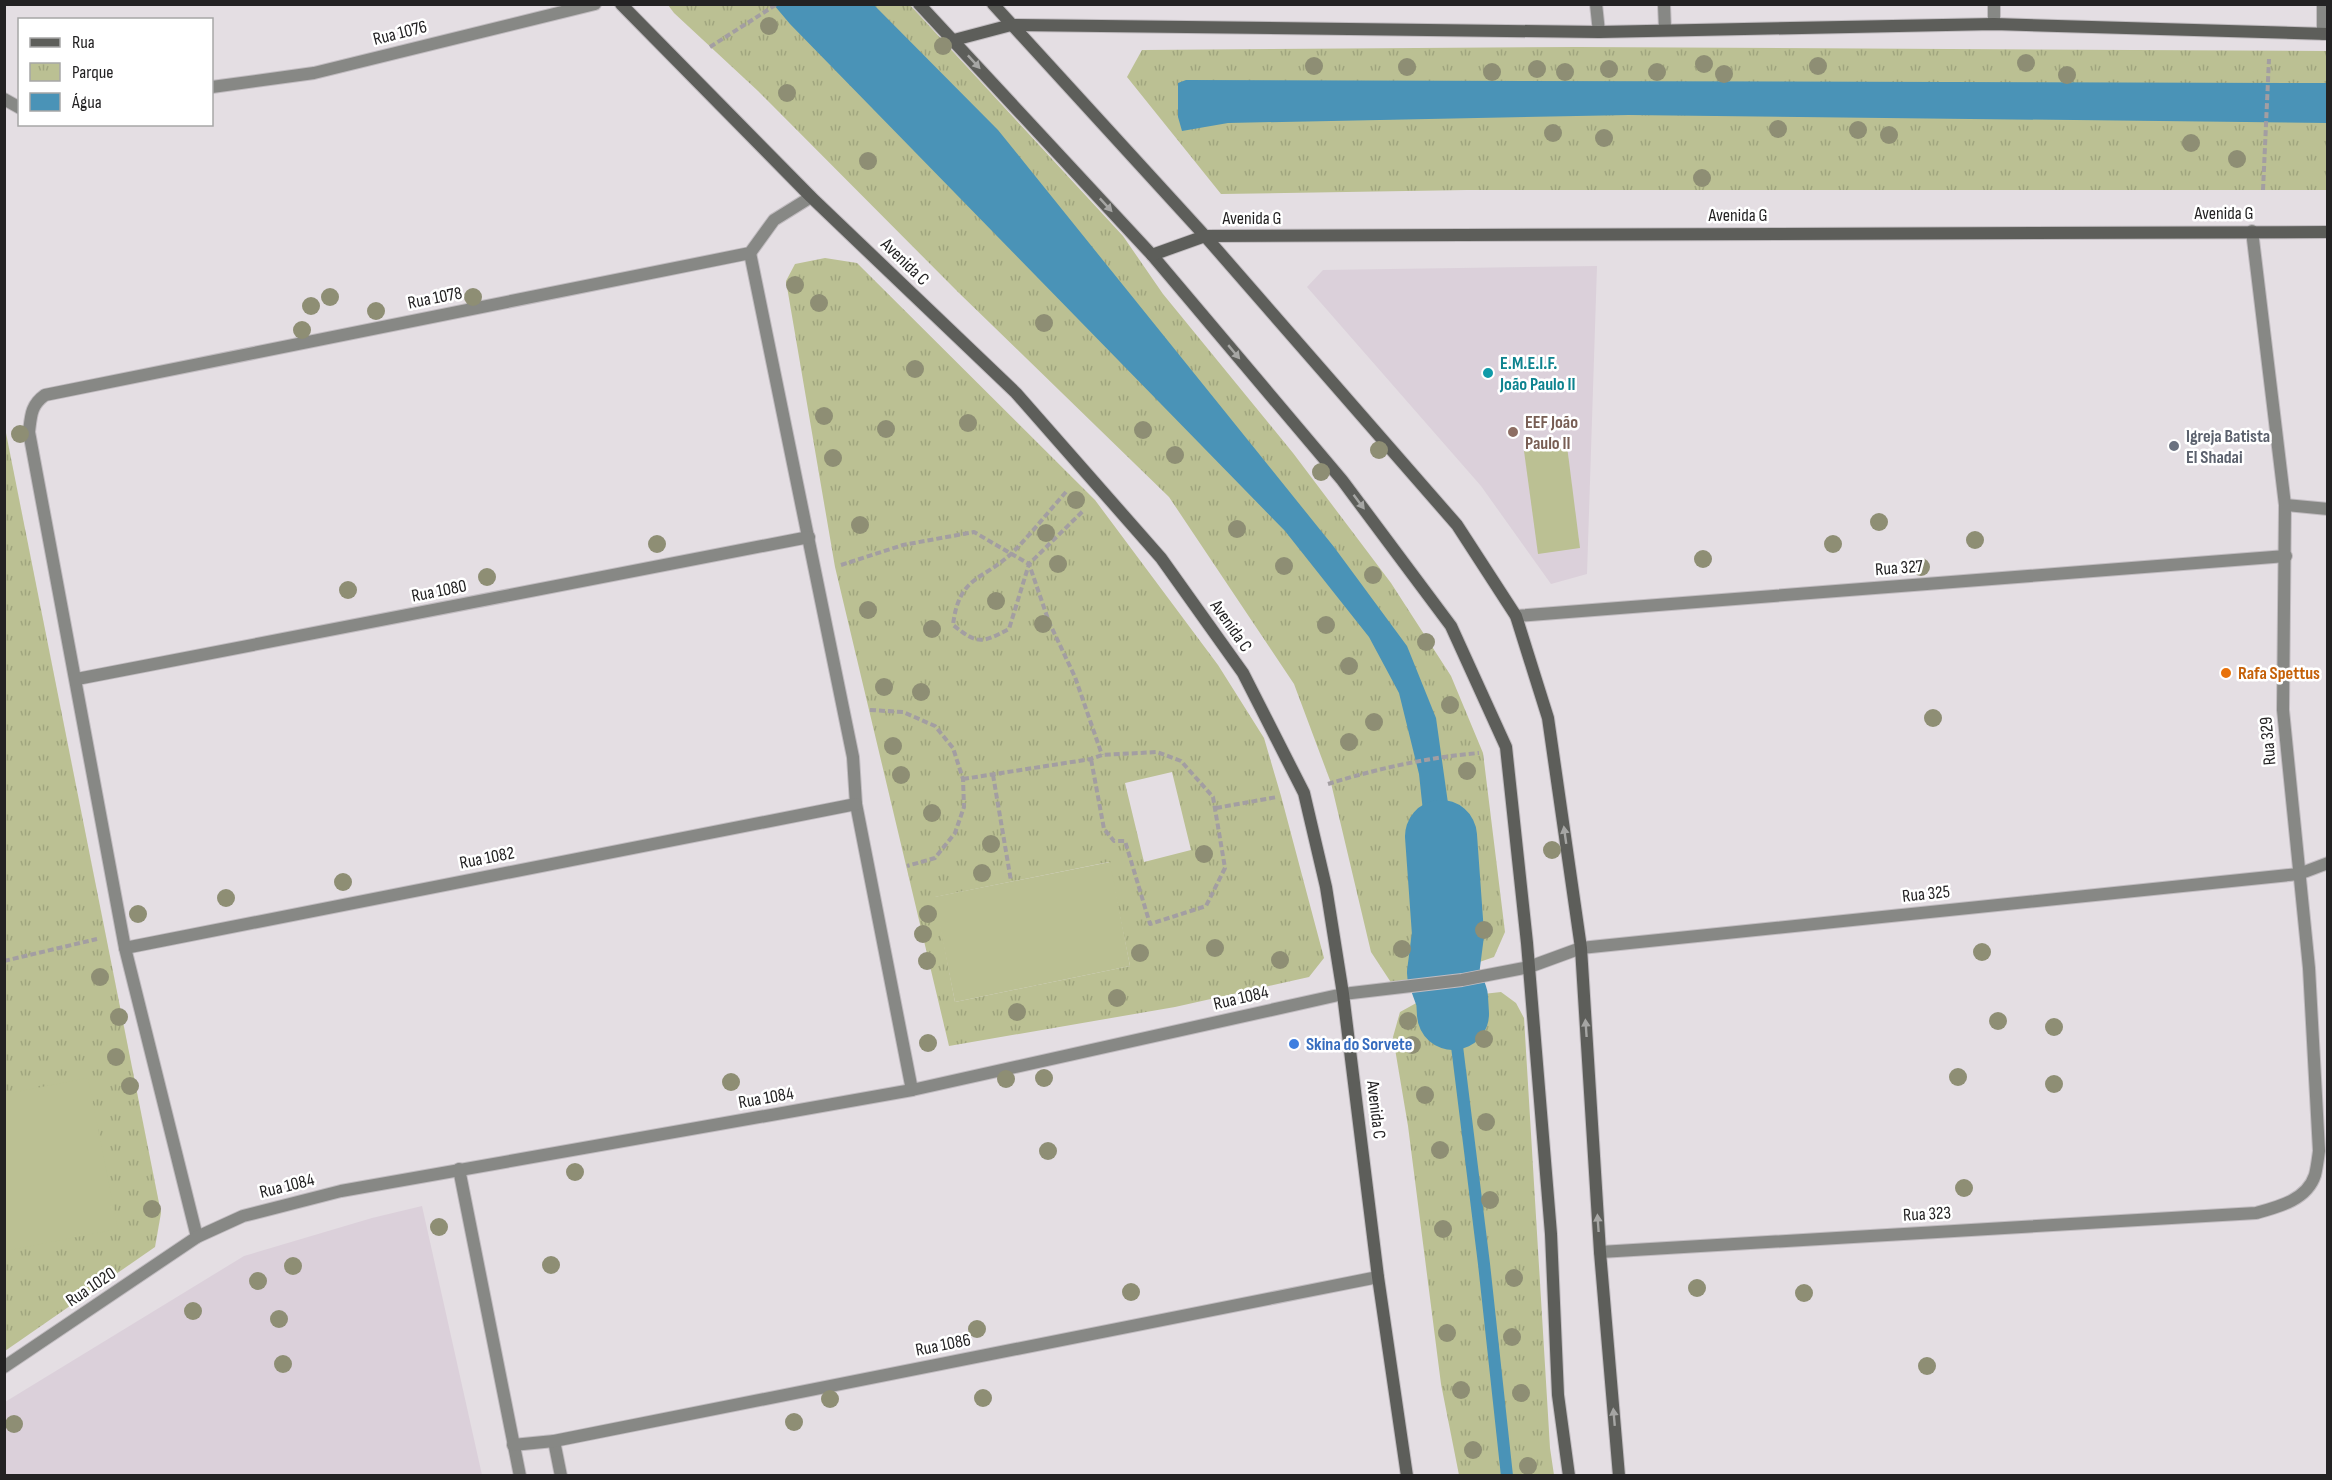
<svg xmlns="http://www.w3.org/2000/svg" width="2332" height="1480" viewBox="0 0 2332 1480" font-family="'Sofia Sans Condensed',sans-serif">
	<defs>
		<pattern id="park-tufts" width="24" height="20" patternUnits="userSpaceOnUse" patternTransform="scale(1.5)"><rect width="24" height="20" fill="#bbc093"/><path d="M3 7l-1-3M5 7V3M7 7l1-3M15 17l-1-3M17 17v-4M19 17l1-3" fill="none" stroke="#a0a57e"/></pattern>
	</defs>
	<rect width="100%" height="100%" fill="#e4dee3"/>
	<g fill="#dbd0da">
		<path d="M1597,266L1587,574L1551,584L1481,486L1307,287L1323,270Z"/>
		<path d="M422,1206L482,1475H5V1402L244,1256L372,1218Z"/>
	</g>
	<g fill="url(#park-tufts)" fill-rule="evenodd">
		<path d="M668,5H910L1123,236L1163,294L1293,453L1391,583L1451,676L1483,753L1505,932L1494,957L1421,982L1392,984L1371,952L1331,783L1294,684L1169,497L959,293L758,91L674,13Z"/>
		<path d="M1577,47L2327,51V190H1467L1221,194L1127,77L1142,50Z"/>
		<path d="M825,258L857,263L1095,500L1218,665L1264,738L1281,796L1324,958L1309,977L1175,1007L949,1046L835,567L786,281L795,264ZM1172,772L1191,850L1144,862L1125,783ZM1109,862L1130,966L955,1002L935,897Z"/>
		<path d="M4,423L161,1213L155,1247L5,1351Z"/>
		<path d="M1501,992L1516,1003L1524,1018L1550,1448L1554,1475H1459L1441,1384L1408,1126L1393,1037L1400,1012L1420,1001Z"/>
	</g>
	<g fill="#bbc093">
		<path d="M1567,446L1580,548L1538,554L1524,451Z"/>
		<path d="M1110,862L1130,966L955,1002L934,897Z"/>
		<path d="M88,1078L118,1229L5,1251V1094Z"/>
	</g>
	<g fill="#4a93b7">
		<path d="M774,5H874L998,130L1334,547L1407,646L1436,718L1454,846L1460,935L1436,933L1419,774L1399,693L1369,637L1285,531L790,24Z"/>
		<path d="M1186,80L2327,83L2328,123L1629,115L1228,123L1182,131L1178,117V83Z"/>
	</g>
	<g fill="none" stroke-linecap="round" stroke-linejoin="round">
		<path stroke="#4a93b7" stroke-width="12" d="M1453,1014L1484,1264L1507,1476"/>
		<path stroke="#4a93b7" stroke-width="72" d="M1441,836L1448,934L1443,973L1452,998L1453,1014"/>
		<g stroke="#c1bcc0" stroke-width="14">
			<g id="street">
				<path d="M1596,4L1599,32"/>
				<path d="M1664,4L1665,29"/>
				<path d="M1994,4V24"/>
				<path d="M2323,34V4"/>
				<path d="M212,87L314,73L595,4"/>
				<path d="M4,99L20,108"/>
				<path d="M750,253L853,757L856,804L912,1090"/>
				<path d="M2285,505L2328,509"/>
				<path d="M1516,616L2286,556"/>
				<path d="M77,679L809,537"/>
				<path d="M125,948L856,804"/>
				<path d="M459,1169L520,1476"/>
				<path d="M197,1237L125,948L29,432C31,415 31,405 45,395L750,253L774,220L811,197"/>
				<path d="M1600,1252L2256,1213C2278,1207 2307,1200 2315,1175C2317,1167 2318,1158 2319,1151L2309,968L2283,710L2285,505L2252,231"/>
				<path d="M4,1367L197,1237L243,1216L341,1191L912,1090L1343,994L1462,980L1529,967L1581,948L2299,874L2328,863"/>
				<path d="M554,1441L561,1476"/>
				<path d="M513,1445L554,1441L1378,1277"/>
			</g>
		</g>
		<g stroke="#c1bcc0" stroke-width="14">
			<g id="secondary">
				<path d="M621,4L811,197L1016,393L1161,558L1243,673L1304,793L1326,887L1343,994L1378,1277L1407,1476"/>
				<path d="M919,4L1152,255L1342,480L1451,626L1506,747L1527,943L1551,1234L1558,1395L1569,1476"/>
				<path d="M993,4L1205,236L1457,525L1516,616L1548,718L1581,948L1600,1252L1619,1476"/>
				<path d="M954,40L1011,25L1599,32L1994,24L2328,34"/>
				<path d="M1152,255L1205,236L2328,232"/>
			</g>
		</g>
		<g stroke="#a39ea2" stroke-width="4" stroke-dasharray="6 3" stroke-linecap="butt">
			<path d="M710,47L777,4"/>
			<path d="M2263,190L2269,59"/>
			<path d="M1066,492C1048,512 1032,533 1013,552C983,581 959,575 953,625C978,645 982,643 1009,629L1029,564L1084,510"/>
			<path d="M841,565L903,545L974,532L1029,564L1049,622L1075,677L1102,755"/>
			<path d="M870,710L903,712L935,726L953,748L963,779L964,807L955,833L935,858L907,866"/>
			<path d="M993,775L1011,881"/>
			<path d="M963,779L1091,759L1102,755L1157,752L1181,761L1213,797L1225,868L1206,906L1150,924L1125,841H1114L1104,829L1091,759"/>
			<path d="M1328,784C1376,769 1429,757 1479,753"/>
			<path d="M1216,808L1277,797"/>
			<path d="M4,961L97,939"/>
		</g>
		<use href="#street" stroke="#878885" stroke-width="12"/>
		<use href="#secondary" stroke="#5d5e5a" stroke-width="12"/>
	</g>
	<g fill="#8e8e74">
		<circle cx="769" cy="26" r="9"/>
		<circle cx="943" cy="46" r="9"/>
		<circle cx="2026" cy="63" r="9"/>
		<circle cx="1704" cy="64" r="9"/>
		<circle cx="1314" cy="66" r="9"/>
		<circle cx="1818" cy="66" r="9"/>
		<circle cx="1407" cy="67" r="9"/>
		<circle cx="1537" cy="69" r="9"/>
		<circle cx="1609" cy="69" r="9"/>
		<circle cx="1492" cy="72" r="9"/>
		<circle cx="1565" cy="72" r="9"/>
		<circle cx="1657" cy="72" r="9"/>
		<circle cx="1724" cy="74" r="9"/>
		<circle cx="2067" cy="75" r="9"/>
		<circle cx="787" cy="93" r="9"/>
		<circle cx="1778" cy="129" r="9"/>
		<circle cx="1858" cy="130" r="9"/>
		<circle cx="1553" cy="133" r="9"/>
		<circle cx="1889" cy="135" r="9"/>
		<circle cx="1604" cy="138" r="9"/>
		<circle cx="2191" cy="143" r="9"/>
		<circle cx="2237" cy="159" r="9"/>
		<circle cx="868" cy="161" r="9"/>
		<circle cx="1702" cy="178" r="9"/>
		<circle cx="795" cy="285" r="9"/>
		<circle cx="330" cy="297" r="9"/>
		<circle cx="473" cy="297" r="9"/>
		<circle cx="819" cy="303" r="9"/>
		<circle cx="311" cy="306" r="9"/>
		<circle cx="376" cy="311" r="9"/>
		<circle cx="1044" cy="323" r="9"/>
		<circle cx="302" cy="330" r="9"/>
		<circle cx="915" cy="369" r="9"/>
		<circle cx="824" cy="416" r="9"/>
		<circle cx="968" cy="423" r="9"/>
		<circle cx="886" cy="429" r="9"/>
		<circle cx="1143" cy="430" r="9"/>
		<circle cx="20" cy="434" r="9"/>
		<circle cx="1379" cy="450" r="9"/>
		<circle cx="1175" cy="455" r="9"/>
		<circle cx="833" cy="458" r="9"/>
		<circle cx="1321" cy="472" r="9"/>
		<circle cx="1076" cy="500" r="9"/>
		<circle cx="1879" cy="522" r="9"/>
		<circle cx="860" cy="525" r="9"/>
		<circle cx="1237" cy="529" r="9"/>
		<circle cx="1046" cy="533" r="9"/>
		<circle cx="1975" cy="540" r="9"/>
		<circle cx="657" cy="544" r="9"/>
		<circle cx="1833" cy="544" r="9"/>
		<circle cx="1703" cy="559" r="9"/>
		<circle cx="1058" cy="564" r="9"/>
		<circle cx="1284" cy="566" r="9"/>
		<circle cx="1921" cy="567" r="9"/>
		<circle cx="1373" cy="575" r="9"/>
		<circle cx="487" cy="577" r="9"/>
		<circle cx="348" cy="590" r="9"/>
		<circle cx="996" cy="601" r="9"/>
		<circle cx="868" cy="610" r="9"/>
		<circle cx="1043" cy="624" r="9"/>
		<circle cx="1326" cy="625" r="9"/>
		<circle cx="932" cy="629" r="9"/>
		<circle cx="1426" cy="642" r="9"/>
		<circle cx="1349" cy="666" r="9"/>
		<circle cx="884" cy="687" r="9"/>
		<circle cx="921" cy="692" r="9"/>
		<circle cx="1450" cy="705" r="9"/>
		<circle cx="1933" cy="718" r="9"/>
		<circle cx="1374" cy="722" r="9"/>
		<circle cx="1349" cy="742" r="9"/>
		<circle cx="893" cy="746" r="9"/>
		<circle cx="1467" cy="771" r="9"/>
		<circle cx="901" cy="775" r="9"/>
		<circle cx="932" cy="813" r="9"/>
		<circle cx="991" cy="844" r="9"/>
		<circle cx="1552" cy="850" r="9"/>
		<circle cx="1204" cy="854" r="9"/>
		<circle cx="982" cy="873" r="9"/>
		<circle cx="343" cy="882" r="9"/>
		<circle cx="226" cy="898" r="9"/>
		<circle cx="138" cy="914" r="9"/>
		<circle cx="928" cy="914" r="9"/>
		<circle cx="1484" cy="930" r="9"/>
		<circle cx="923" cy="934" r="9"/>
		<circle cx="1215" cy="948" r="9"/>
		<circle cx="1402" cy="949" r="9"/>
		<circle cx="1982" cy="952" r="9"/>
		<circle cx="1140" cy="953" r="9"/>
		<circle cx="1280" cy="960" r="9"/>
		<circle cx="927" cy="961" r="9"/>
		<circle cx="100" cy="977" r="9"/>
		<circle cx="1117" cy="998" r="9"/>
		<circle cx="1017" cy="1012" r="9"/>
		<circle cx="119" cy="1017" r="9"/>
		<circle cx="1408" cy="1021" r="9"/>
		<circle cx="1998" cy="1021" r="9"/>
		<circle cx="2054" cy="1027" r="9"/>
		<circle cx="1484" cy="1039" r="9"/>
		<circle cx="928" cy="1043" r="9"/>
		<circle cx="1412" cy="1045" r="9"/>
		<circle cx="116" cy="1057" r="9"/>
		<circle cx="1958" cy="1077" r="9"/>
		<circle cx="1044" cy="1078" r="9"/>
		<circle cx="1006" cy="1079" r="9"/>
		<circle cx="731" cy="1082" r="9"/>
		<circle cx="2054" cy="1084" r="9"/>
		<circle cx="130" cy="1086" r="9"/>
		<circle cx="1425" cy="1095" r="9"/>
		<circle cx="1486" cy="1122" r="9"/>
		<circle cx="1440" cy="1150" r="9"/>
		<circle cx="1048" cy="1151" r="9"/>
		<circle cx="575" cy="1172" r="9"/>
		<circle cx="1964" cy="1188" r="9"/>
		<circle cx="1490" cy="1200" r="9"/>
		<circle cx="152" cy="1209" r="9"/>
		<circle cx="439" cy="1227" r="9"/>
		<circle cx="1443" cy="1229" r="9"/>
		<circle cx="551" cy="1265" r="9"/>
		<circle cx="293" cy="1266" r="9"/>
		<circle cx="1514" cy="1278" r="9"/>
		<circle cx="258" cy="1281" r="9"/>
		<circle cx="1697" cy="1288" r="9"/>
		<circle cx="1131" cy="1292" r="9"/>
		<circle cx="1804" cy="1293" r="9"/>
		<circle cx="193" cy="1311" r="9"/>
		<circle cx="279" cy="1319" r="9"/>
		<circle cx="977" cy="1329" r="9"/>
		<circle cx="1447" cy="1333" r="9"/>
		<circle cx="1512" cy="1337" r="9"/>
		<circle cx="283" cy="1364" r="9"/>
		<circle cx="1927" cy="1366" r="9"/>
		<circle cx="1461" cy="1390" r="9"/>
		<circle cx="1521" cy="1393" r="9"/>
		<circle cx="983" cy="1398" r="9"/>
		<circle cx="830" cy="1399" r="9"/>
		<circle cx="794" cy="1422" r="9"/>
		<circle cx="14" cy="1424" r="9"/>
		<circle cx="1473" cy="1450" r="9"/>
		<circle cx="1528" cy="1466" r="9"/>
	</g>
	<defs><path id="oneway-solid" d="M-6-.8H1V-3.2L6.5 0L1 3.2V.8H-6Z" transform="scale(1.5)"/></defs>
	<g fill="#a6a6a4">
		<use href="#oneway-solid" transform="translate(974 62) rotate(47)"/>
		<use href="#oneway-solid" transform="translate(1106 205) rotate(47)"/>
		<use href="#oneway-solid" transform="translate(1234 352) rotate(50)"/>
		<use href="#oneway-solid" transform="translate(1359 502) rotate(53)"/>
		<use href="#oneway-solid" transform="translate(1565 835) rotate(-98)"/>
		<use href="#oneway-solid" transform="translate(1586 1028) rotate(-94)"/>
		<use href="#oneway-solid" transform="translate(1598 1223) rotate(-94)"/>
		<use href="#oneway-solid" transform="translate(1614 1417) rotate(-95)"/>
	</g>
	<circle fill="#0f9aa8" stroke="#fff" stroke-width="2" cx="1488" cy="373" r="6"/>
	<circle fill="#8d6e63" stroke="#fff" stroke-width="2" cx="1513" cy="432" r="6"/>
	<circle fill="#6b7280" stroke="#fff" stroke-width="2" cx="2174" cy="446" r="6"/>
	<circle fill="#e8710a" stroke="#fff" stroke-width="2" cx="2226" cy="673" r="6"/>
	<circle fill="#3f7fe0" stroke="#fff" stroke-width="2" cx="1294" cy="1044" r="6"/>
	<g text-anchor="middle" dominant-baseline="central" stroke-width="5" stroke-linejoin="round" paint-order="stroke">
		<g font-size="18" fill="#232223" stroke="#fff">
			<text transform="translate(400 33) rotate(-14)">Rua 1076</text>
			<text x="2224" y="213">Avenida G</text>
			<text x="1738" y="215">Avenida G</text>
			<text x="1252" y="218">Avenida G</text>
			<text transform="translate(905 262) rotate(44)">Avenida C</text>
			<text transform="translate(435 298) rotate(-11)">Rua 1078</text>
			<text transform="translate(1899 568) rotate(-4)">Rua 327</text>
			<text transform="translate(439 591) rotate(-11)">Rua 1080</text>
			<text transform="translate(1231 626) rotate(55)">Avenida C</text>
			<text transform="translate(2268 741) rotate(-95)">Rua 329</text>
			<text transform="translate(487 858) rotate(-11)">Rua 1082</text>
			<text transform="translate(1926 894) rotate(-6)">Rua 325</text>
			<text transform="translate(1241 998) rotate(-13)">Rua 1084</text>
			<text transform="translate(766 1098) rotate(-10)">Rua 1084</text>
			<text transform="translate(1376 1110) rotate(83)">Avenida C</text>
			<text transform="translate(287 1186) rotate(-14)">Rua 1084</text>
			<text transform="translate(1927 1214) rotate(-3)">Rua 323</text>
			<text transform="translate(91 1287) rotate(-34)">Rua 1020</text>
			<text transform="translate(943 1345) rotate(-11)">Rua 1086</text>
		</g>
		<g font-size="18" font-weight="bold" fill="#0d838f" stroke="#fff" text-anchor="start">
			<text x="1500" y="363">E.M.E.I.F.<tspan x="1500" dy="21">João Paulo II</tspan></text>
		</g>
		<g font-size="18" font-weight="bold" fill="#785e54" stroke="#fff" text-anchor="start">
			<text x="1525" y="422">EEF João<tspan x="1525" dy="21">Paulo II</tspan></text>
		</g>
		<g font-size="18" font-weight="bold" fill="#5b616d" stroke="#fff" text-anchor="start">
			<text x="2186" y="436">Igreja Batista<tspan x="2186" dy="21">El Shadai</tspan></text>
		</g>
		<g font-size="18" font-weight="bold" fill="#c56008" stroke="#fff" text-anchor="start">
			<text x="2238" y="673">Rafa Spettus</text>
		</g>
		<g font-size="18" font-weight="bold" fill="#366cbe" stroke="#fff" text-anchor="start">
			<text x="1306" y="1044">Skina do Sorvete</text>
		</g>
	</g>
	<rect width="2332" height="1480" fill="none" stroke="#232223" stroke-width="12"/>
	<rect x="18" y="18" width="195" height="108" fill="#ffffff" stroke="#a7a7a7" stroke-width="1.5"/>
	<rect x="30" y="38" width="30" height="9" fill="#5d5e5a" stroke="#a7a7a7" stroke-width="1.5"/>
	<text x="72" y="48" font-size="18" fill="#232223">Rua</text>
	<rect x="30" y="63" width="30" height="18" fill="url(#park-tufts)" stroke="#a7a7a7" stroke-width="1.5"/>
	<text x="72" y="78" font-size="18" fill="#232223">Parque</text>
	<rect x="30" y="93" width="30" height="18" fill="#4a93b7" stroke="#a7a7a7" stroke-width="1.5"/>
	<text x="72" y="108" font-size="18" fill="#232223">Água</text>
</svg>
